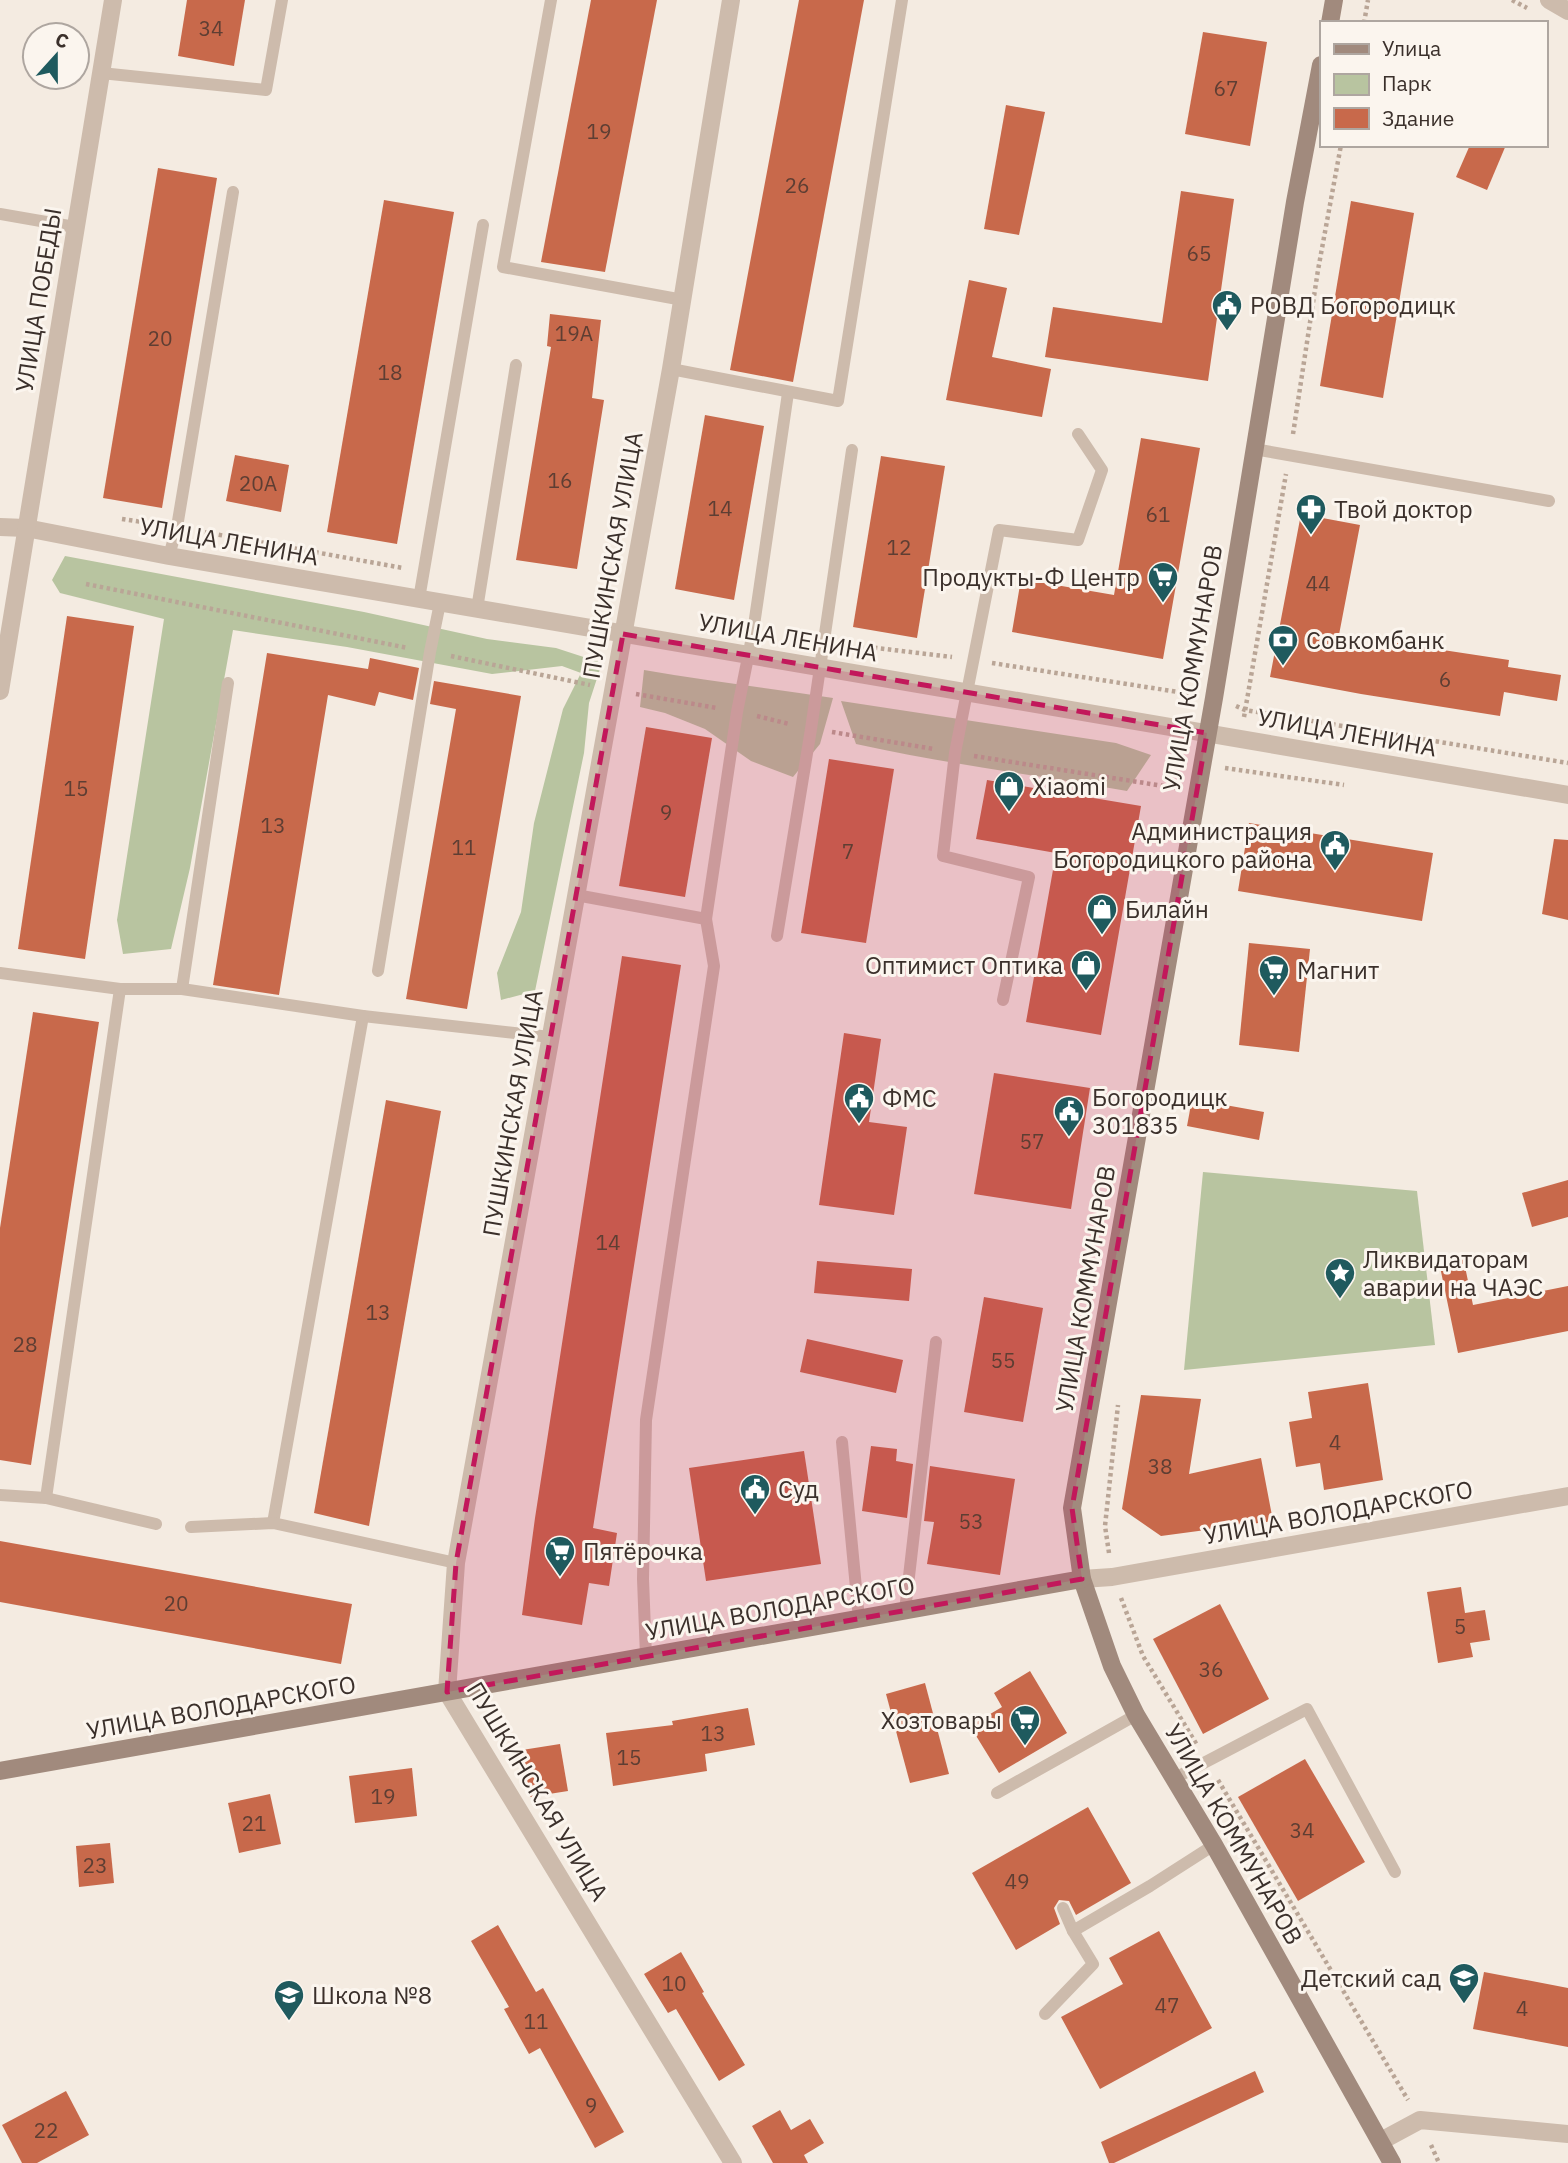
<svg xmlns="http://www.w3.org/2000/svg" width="1568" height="2163" viewBox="0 0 1568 2163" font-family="'IBM Plex Sans',sans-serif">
	<rect width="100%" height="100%" fill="#f4ebe1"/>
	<g fill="#b8c4a0">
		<path d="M65,556L364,612L487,639L556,648L602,663L589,703L584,753L535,991L501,1000L497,973L521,912L534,823L563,709L581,673L562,666L492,674L347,647L233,630L190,868L171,949L123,954L117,920L164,619L60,593L52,580Z"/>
		<path d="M644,670C707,681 770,688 833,698L820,744L793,777L751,761L705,729L665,713L640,707Z"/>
		<path d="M841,701L1116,743L1151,755L1127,791C1037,775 946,764 856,744Z"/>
		<path d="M1203,1172L1417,1191L1435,1345L1184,1370Z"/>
	</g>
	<g fill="#c8694b">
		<path d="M187,0H245L234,66L178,56Z"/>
		<path d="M591,0H657L605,272L541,262Z"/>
		<path d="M799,0H864L793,382L730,370Z"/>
		<path d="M1203,32L1267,42L1250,146L1185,134Z"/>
		<path d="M1006,105L1045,112L1019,235L984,229Z"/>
		<path d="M1470,145H1506L1487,190L1456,177Z"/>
		<path d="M158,168L217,178L162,508L103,498Z"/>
		<path d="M1181,191L1234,199L1208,381L1045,357L1053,307L1162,323Z"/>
		<path d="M384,200L454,212L397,544L327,532Z"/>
		<path d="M1351,201L1414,213L1383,398L1320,386Z"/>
		<path d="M969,280L1007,288L992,357L1051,369L1042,417L946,400Z"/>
		<path d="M550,314L601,320L592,398L604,400L577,569L516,560L551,347L547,346Z"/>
		<path d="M705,415L764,426L734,600L675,589Z"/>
		<path d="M1141,438L1200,448L1163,659L1012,632L1021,579L1114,595Z"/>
		<path d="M235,455L289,465L281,512L226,501Z"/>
		<path d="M881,456L945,466L917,638L853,627Z"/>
		<path d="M1301,514L1360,525L1338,640L1389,651L1390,642L1509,660L1508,667L1561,675L1557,701L1504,692L1500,716L1361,694L1270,677Z"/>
		<path d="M67,616L134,626L85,959L18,949Z"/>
		<path d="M267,653L368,669L370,658L419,668L413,700L379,692L375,706L328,695L279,995L213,985Z"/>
		<path d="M434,681L521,696L467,1009L406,999L456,709L430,704Z"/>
		<path d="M646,727L712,738L685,897L619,886Z"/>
		<path d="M829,759L894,769L866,943L801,933Z"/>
		<path d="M987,780L1141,806L1101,1035L1026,1022L1056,853L976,839Z"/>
		<path d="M1249,823L1433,853L1422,921L1238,891Z"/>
		<path d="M1554,839L1568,840V920L1542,914Z"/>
		<path d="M1249,943L1310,949L1299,1052L1239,1045Z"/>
		<path d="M622,956L681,965L593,1528L617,1533L609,1586L589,1583L582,1625L522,1615L535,1518Z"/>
		<path d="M33,1012L99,1022L31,1465L0,1460V1228Z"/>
		<path d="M844,1033L881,1039L869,1122L907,1127L894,1215L819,1205Z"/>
		<path d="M994,1073L1090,1088L1071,1209L974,1194Z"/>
		<path d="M1192,1099L1264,1112L1259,1140L1187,1126Z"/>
		<path d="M386,1100L441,1111L369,1526L314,1513Z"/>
		<path d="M1568,1180V1217L1532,1227L1522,1193Z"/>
		<path d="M1463,1257L1473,1305L1568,1286V1331L1458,1353L1439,1262Z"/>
		<path d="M817,1261L912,1269L909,1301L814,1293Z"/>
		<path d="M984,1297L1043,1308L1023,1422L964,1412Z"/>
		<path d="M807,1339L903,1360L896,1393L800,1372Z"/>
		<path d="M1368,1383L1383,1480L1324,1490L1320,1463L1296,1467L1289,1422L1312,1418L1308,1392Z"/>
		<path d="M1141,1395L1201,1399L1189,1474L1261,1458L1273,1521L1161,1536L1122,1509Z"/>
		<path d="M871,1446L897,1449L896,1461L913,1464L907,1518L862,1511Z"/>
		<path d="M804,1451L821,1564L706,1581L689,1468Z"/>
		<path d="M930,1466L1015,1479L1000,1575L927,1564L934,1522L924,1521Z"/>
		<path d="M0,1541L352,1604L341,1664L0,1602Z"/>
		<path d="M1461,1587L1465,1613L1485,1610L1490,1640L1470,1643L1473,1657L1438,1663L1427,1592Z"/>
		<path d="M1220,1604L1269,1699L1203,1734L1153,1639Z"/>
		<path d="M1030,1671L1067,1733L999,1773L970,1726L1002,1707L994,1693Z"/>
		<path d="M925,1683L949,1774L910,1783L886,1694Z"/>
		<path d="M748,1708L755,1745L705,1754L707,1771L613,1786L606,1733L673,1725L672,1721Z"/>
		<path d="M560,1744L568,1791L530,1797L522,1750Z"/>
		<path d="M1305,1759L1365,1862L1298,1901L1238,1797Z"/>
		<path d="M412,1768L417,1816L355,1823L349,1776Z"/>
		<path d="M270,1794L281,1844L239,1853L228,1803Z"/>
		<path d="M1088,1807L1131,1883L1076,1915L1069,1901L1059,1900L1054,1908L1060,1924L1016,1950L972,1873Z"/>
		<path d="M110,1843L114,1883L79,1887L76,1846Z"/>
		<path d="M498,1925L536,1992L543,1988L624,2132L595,2148L540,2048L529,2054L504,2009L509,2007L471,1941Z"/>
		<path d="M1159,1931L1212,2028L1100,2089L1061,2017L1123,1984L1109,1958Z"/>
		<path d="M681,1952L704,1992L702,1993L745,2065L719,2081L676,2009L668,2013L644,1974Z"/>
		<path d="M1484,1972L1568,1988V2047L1473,2029Z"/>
		<path d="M1255,2071L1264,2092L1114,2163H1109L1101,2142Z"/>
		<path d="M66,2091L89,2135L37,2163H22L2,2125Z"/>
		<path d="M780,2110L791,2130L810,2119L824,2143L804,2155L808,2163H773L752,2126Z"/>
	</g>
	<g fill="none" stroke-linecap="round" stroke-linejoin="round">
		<g stroke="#b9a596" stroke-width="4.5" stroke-dasharray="3.5 3.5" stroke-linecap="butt">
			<path d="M1512,0L1527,8"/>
			<path d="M1364,23L1368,0"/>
			<path d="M1293,434L1318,270L1341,145"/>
			<path d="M122,519L155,524"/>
			<path d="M198,531L403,568"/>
			<path d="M86,584L408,648"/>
			<path d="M860,646L952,657"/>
			<path d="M451,656L590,685"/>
			<path d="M992,663L1191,694"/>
			<path d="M636,694L717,708"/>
			<path d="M1236,706L1245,710L1568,763"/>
			<path d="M757,716L789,724"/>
			<path d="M1244,717L1286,474"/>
			<path d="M832,732L934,749"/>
			<path d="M974,756L1176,788"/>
			<path d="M1225,768L1344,785"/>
			<path d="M1109,1553L1105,1526L1118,1405"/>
			<path d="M1121,1598L1143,1656L1197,1745"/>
			<path d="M1218,1780L1408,2100"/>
			<path d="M1431,2145L1439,2163"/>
		</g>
		<g stroke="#cdbbac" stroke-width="12">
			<path d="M551,0L503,267L683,300"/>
			<path d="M101,73L266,90L282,0"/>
			<path d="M0,214L75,227"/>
			<path d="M671,369L838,401L902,0"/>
			<path d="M1254,449L1549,501"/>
			<path d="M169,556L177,527L233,192"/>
			<path d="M419,599L483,225"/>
			<path d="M477,609L516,365"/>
			<path d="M576,895L706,919L714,966L646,1420L643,1579L646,1656"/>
			<path d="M706,919L737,712L753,632L788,393"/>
			<path d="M777,936L811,729L852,450"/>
			<path d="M378,971L430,652L440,603"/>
			<path d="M0,973L120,989H182L363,1016L550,1037"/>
			<path d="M182,989L228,683"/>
			<path d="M1003,1000L1029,877L943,856L955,753L999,530L1078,540L1102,470L1078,434"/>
			<path d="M842,1442L859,1619"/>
			<path d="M0,1495L46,1498L156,1524"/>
			<path d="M46,1498L120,989"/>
			<path d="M273,1523L363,1016"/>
			<path d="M191,1527L273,1523L456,1563"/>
			<path d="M905,1611L936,1342"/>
			<path d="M1175,1778L1307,1709L1395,1872"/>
			<path d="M997,1793L1136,1715"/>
			<path d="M1063,1908L1073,1931L1150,1886L1214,1845"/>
			<path d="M1045,2014L1093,1964L1073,1931"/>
		</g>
		<g stroke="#cdbbac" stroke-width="18">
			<path d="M731,0L671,369L456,1563L447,1692L733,2163"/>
			<path d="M1549,0L1568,11"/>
			<path d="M0,527L26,528L169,556L1568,795"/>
			<path d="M0,691L113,0"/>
			<path d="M1082,1579L1112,1577L1568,1496"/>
			<path d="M1381,2141L1420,2120L1568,2134"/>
		</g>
		<g stroke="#a18a7d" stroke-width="18">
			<path d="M1330,23L1334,0"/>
			<path d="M1321,65L1295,202L1214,698L1072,1508L1082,1579L1112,1666L1136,1715L1214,1845L1392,2163"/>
			<path d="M0,1771L1082,1579"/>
		</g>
	</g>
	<path fill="#c2185b" fill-opacity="0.2" stroke="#c2185b" stroke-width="5" stroke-dasharray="14 9" stroke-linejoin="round" d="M623,634L1207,733L1072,1508L1082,1579L447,1692L456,1563Z"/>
	<defs>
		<g id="civic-pin" transform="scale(1.575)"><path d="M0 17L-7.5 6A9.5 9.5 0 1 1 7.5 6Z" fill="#1f5a5e" stroke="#fbf5ee"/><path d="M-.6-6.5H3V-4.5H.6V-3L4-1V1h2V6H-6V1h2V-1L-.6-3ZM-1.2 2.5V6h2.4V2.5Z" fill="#fff"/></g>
		<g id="pharmacy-pin" transform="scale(1.575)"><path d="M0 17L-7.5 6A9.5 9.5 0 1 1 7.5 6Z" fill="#1f5a5e" stroke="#fbf5ee"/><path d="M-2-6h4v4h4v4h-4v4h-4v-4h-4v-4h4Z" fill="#fff"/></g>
		<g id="supermarket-pin" transform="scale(1.575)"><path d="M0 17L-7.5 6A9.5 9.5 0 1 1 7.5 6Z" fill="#1f5a5e" stroke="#fbf5ee"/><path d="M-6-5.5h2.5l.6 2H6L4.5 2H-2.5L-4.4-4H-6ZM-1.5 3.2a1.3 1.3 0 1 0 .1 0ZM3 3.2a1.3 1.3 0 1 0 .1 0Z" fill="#fff"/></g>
		<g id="bank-pin" transform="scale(1.575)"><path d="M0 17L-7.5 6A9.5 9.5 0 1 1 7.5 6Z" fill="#1f5a5e" stroke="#fbf5ee"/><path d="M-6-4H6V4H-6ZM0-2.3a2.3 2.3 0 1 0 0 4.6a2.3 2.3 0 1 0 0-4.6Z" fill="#fff"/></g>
		<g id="shop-pin" transform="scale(1.575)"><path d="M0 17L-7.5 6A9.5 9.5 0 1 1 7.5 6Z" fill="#1f5a5e" stroke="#fbf5ee"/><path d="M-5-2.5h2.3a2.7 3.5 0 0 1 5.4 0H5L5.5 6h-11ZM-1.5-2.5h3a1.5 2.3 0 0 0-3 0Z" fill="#fff"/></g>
		<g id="sight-pin" transform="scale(1.575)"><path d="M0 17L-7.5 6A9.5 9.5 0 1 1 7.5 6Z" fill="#1f5a5e" stroke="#fbf5ee"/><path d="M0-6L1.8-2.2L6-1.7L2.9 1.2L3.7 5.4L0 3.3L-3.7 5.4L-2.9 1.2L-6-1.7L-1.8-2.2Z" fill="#fff"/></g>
		<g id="school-pin" transform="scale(1.575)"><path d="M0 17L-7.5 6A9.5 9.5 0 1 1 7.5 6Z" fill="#1f5a5e" stroke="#fbf5ee"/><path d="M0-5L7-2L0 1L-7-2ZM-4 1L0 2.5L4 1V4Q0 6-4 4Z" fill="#fff"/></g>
	</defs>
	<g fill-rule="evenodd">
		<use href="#civic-pin" x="1227" y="305"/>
		<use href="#pharmacy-pin" x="1311" y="509"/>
		<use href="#supermarket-pin" x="1163" y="577"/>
		<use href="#bank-pin" x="1283" y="640"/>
		<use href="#shop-pin" x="1009" y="786"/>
		<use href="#civic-pin" x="1335" y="845"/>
		<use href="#shop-pin" x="1102" y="909"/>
		<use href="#shop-pin" x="1086" y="965"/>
		<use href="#supermarket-pin" x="1274" y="970"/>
		<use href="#civic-pin" x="859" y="1098"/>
		<use href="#civic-pin" x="1069" y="1111"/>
		<use href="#sight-pin" x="1340" y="1273"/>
		<use href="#civic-pin" x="755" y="1489"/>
		<use href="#supermarket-pin" x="560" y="1551"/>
		<use href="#supermarket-pin" x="1025" y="1720"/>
		<use href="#school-pin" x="1464" y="1978"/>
		<use href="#school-pin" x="289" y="1995"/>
	</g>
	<g text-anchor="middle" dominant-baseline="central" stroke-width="6" stroke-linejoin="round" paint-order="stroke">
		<g font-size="21" fill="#5e3e33">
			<text x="211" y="28">34</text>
			<text x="1226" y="88">67</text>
			<text x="599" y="131">19</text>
			<text x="797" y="185">26</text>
			<text x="1199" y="253">65</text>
			<text x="574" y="333">19А</text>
			<text x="160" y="338">20</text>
			<text x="390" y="372">18</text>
			<text x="560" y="480">16</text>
			<text x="258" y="483">20А</text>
			<text x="720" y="508">14</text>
			<text x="1158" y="514">61</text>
			<text x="899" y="547">12</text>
			<text x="1318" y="583">44</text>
			<text x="1445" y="679">6</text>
			<text x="76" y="788">15</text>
			<text x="666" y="812">9</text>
			<text x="273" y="825">13</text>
			<text x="464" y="847">11</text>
			<text x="848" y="851">7</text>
			<text x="1032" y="1141">57</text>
			<text x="608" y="1242">14</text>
			<text x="378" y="1312">13</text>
			<text x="25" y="1344">28</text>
			<text x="1003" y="1360">55</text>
			<text x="1335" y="1442">4</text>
			<text x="1160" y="1466">38</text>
			<text x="971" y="1521">53</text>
			<text x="176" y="1603">20</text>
			<text x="1460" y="1626">5</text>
			<text x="1211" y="1669">36</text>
			<text x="713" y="1733">13</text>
			<text x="629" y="1757">15</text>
			<text x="383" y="1796">19</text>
			<text x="254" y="1823">21</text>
			<text x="1302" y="1830">34</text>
			<text x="95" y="1865">23</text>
			<text x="1017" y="1881">49</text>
			<text x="674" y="1983">10</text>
			<text x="1167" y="2005">47</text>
			<text x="1522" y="2008">4</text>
			<text x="536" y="2021">11</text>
			<text x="591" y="2105">9</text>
			<text x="46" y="2130">22</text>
		</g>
		<g font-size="24" fill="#3b302b" stroke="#fbf5ee">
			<text transform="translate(38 300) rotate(-81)">УЛИЦА ПОБЕДЫ</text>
			<text transform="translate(229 541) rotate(10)">УЛИЦА ЛЕНИНА</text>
			<text transform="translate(612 555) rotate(-80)">ПУШКИНСКАЯ УЛИЦА</text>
			<text transform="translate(788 637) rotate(10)">УЛИЦА ЛЕНИНА</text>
			<text transform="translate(1192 668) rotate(-80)">УЛИЦА КОММУНАРОВ</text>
			<text transform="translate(1347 732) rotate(10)">УЛИЦА ЛЕНИНА</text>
			<text transform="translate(512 1113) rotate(-80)">ПУШКИНСКАЯ УЛИЦА</text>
			<text transform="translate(1085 1289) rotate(-80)">УЛИЦА КОММУНАРОВ</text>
			<text transform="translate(1338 1512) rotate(-10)">УЛИЦА ВОЛОДАРСКОГО</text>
			<text transform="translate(780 1608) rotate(-10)">УЛИЦА ВОЛОДАРСКОГО</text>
			<text transform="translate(221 1707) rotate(-10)">УЛИЦА ВОЛОДАРСКОГО</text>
			<text transform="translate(538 1791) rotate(59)">ПУШКИНСКАЯ УЛИЦА</text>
			<text transform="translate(1234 1834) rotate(60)">УЛИЦА КОММУНАРОВ</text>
		</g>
		<g font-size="24" fill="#3b302b" stroke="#fbf5ee" text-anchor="start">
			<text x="1250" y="305">РОВД Богородицк</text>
			<text x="1334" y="509">Твой доктор</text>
			<text x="1140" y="577" text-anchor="end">Продукты-Ф Центр</text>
			<text x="1306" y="640">Совкомбанк</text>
			<text x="1032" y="786">Xiaomi</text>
			<text x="1312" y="831" text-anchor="end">Администрация<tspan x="1312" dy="28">Богородицкого района</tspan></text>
			<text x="1125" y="909">Билайн</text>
			<text x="1063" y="965" text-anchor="end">Оптимист Оптика</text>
			<text x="1297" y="970">Магнит</text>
			<text x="1092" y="1097">Богородицк<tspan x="1092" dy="28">301835</tspan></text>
			<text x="882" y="1098">ФМС</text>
			<text x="1363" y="1259">Ликвидаторам<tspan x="1363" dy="28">аварии на ЧАЭС</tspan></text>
			<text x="778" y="1489">Суд</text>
			<text x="583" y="1551">Пятёрочка</text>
			<text x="1002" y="1720" text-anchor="end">Хозтовары</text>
			<text x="1441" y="1978" text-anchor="end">Детский сад</text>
			<text x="312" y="1995">Школа №8</text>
		</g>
	</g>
	<rect x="1320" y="21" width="228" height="126" fill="#fbf5ee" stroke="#aea6a0" stroke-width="2"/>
	<rect x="1334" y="44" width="35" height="10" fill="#a18a7d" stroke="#aea6a0" stroke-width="2"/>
	<text x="1382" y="56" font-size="21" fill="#3b302b">Улица</text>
	<rect x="1334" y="74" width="35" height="21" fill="#b8c4a0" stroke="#aea6a0" stroke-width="2"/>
	<text x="1382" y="91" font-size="21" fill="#3b302b">Парк</text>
	<rect x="1334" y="108" width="35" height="21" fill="#c8694b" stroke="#aea6a0" stroke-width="2"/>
	<text x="1382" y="126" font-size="21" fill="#3b302b">Здание</text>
	<g transform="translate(56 56) rotate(21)"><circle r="33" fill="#fbf5ee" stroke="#aea6a0" stroke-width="2"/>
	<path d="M0-5L12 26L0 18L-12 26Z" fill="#1f5a5e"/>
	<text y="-10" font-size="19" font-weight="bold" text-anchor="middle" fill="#3b302b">С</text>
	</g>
</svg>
